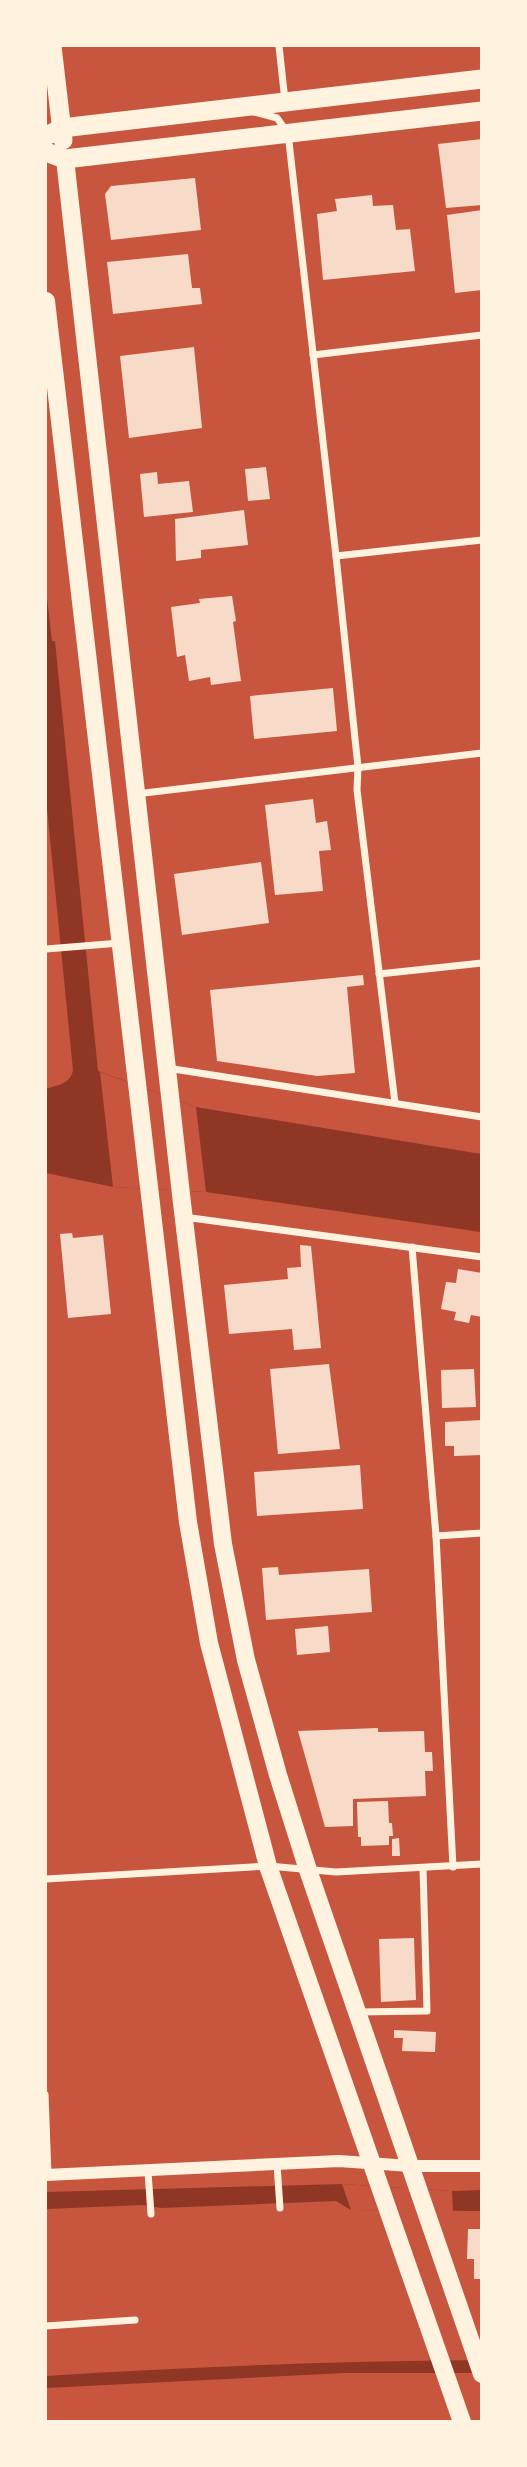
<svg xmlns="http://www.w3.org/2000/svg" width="527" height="2467" viewBox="0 0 527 2467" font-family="Montserrat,sans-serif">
	<rect width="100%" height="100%" fill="#c8553d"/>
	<g fill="#8f3625">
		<path d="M46,589L52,641H55L98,1071L196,1107L481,1154V1232L206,1192L113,1187L46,1173V1089C57,1085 71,1084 73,1070L46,798Z"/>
		<path d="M342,2184L452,2191L481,2190L482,2211L351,2210L336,2201L161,2208L143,2205L46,2209V2192Z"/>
		<path d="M481,2360V2373H345L46,2388V2376C191,2367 336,2361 481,2360Z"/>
	</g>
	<g fill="#c8553d">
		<path d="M100,1072L196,1107L206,1192L113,1187Z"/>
		<path d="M342,2184L452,2191L453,2212L351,2210Z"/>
	</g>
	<g fill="#f7dbc8">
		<path d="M482,139V205L446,208L438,144Z"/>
		<path d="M195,178L201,230L111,240L105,194L111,186Z"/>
		<path d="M372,195L373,206L393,205L396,230L410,229L415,271L323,280L317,214L337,211L335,199Z"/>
		<path d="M482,210V290L455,293L447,215Z"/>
		<path d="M188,254L192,288H200L202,304L113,314L107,262Z"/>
		<path d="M194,347L202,428L129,438L120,356Z"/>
		<path d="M266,467L270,499L248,501L245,469Z"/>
		<path d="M157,472L158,484L189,481L193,512L144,517L140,474Z"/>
		<path d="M244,510L248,545L201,550V558L176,561L175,519Z"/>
		<path d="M232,596L236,621L233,622L241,681L211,685L210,677L189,681L185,655L177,657L171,607L200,603L199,599Z"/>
		<path d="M333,688L337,731L254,739L250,696Z"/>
		<path d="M313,799L316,823L327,821L331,850L319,851L323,891L275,895L265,805Z"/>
		<path d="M261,862L269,923L182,935L174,874Z"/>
		<path d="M363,975L364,985L347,987L355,1073L317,1076L217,1061L210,990Z"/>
		<path d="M72,1233L73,1238L103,1235L111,1314L68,1318L60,1234Z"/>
		<path d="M300,1245L311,1246L321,1348L294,1350L292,1329L229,1334L224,1285L288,1279L287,1268L301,1267Z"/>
		<path d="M458,1269L482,1273V1317L471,1315L469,1323L454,1320L456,1312L441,1309L446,1282L456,1283Z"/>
		<path d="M329,1364L340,1449L278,1454L270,1369Z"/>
		<path d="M474,1369L476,1407L442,1408L441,1370Z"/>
		<path d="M482,1420V1455L454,1456V1446H445V1422Z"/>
		<path d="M360,1465L363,1509L257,1516L254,1472Z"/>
		<path d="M278,1567L279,1575L369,1569L372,1612L266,1620L262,1568Z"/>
		<path d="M328,1626L330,1652L297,1655L295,1629Z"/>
		<path d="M378,1728V1732L424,1731L425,1752H432L433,1771H425L426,1796L353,1799V1826L325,1827L298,1731Z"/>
		<path d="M388,1801L389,1823H392L393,1836H389V1845L361,1846V1837H358L357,1802Z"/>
		<path d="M399,1838L400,1856H392V1839Z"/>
		<path d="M414,1938L416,2000L381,2002L379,1939Z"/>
		<path d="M394,2030L436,2032L435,2052L402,2051L403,2038H394Z"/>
		<path d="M468,2229H482V2279H474V2259H467Z"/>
	</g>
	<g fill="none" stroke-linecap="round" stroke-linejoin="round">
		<path stroke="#fff3e0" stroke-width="5" d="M46,2094L49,2175"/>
		<g stroke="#fff3e0" stroke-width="7">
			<path d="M279,46L285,101"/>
			<path d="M254,112L277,118L288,133L336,556L358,767L357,790L395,1103"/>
			<path d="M313,355L482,335"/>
			<path d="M336,556L482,540"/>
			<path d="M136,794L482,753"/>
			<path d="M46,949L120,943"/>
			<path d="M379,974L482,963"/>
			<path d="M167,1068L482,1117"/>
			<path d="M184,1217L482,1257"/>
			<path d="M412,1247L436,1536L453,1867"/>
			<path d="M436,1536L482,1533"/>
			<path d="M46,1879L268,1866L336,1872L482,1864"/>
			<path d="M358,2012L427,2011L423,1868"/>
			<path d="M277,2164L280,2208"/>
			<path d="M148,2172L151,2214"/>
			<path d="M46,2326L135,2320"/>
		</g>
		<path stroke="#fff3e0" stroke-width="12" d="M46,2175L339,2161L410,2166H482"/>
		<g stroke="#fff3e0" stroke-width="18">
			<path d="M65,159L182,1203L223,1544L246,1660L278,1775L308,1870L482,2374"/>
			<path d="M46,301L188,1522L209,1643L268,1866L462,2422"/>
		</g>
		<g stroke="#fff3e0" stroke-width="19">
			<path d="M52,46L63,140"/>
			<path d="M46,136L62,128L482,79"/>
			<path d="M46,152L65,159L482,111"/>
		</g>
	</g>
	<rect width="527" height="2467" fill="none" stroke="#fff3e0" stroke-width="94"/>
</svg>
